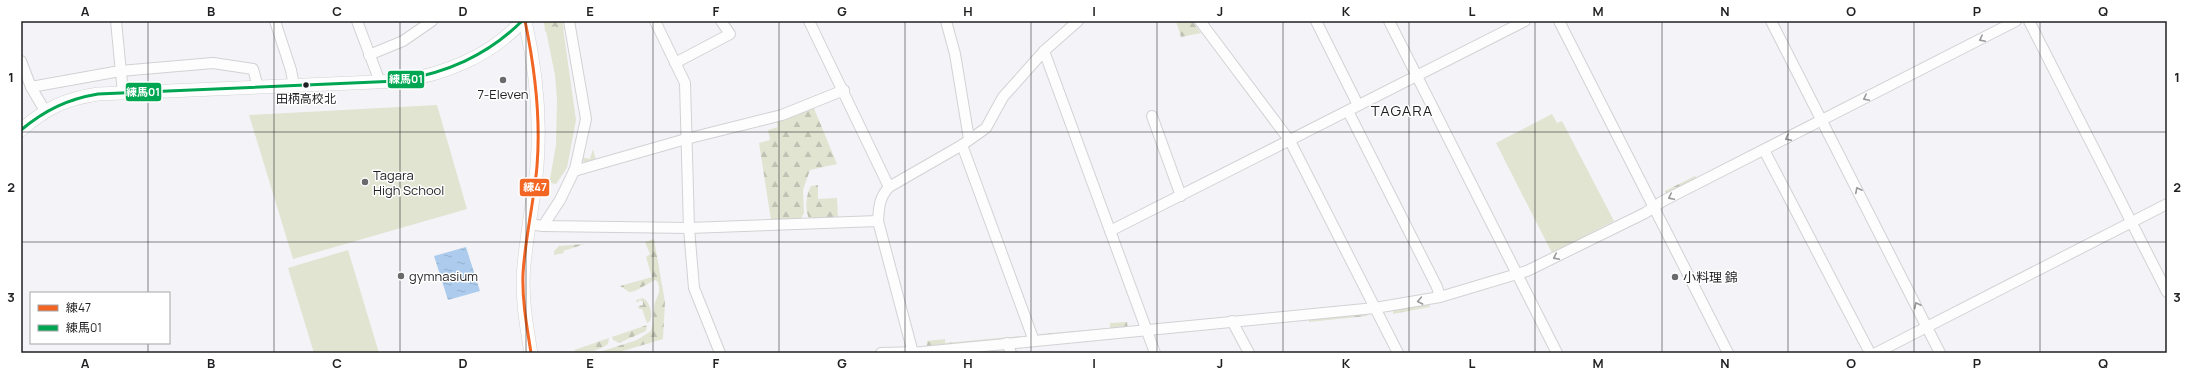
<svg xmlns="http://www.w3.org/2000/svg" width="2188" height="374" viewBox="0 0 2188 374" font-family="Manrope,'Noto Sans JP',sans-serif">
	<defs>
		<pattern id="forest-firs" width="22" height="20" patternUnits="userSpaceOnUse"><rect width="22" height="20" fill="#e0e4d1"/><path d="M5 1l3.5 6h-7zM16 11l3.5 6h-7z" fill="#c0c3b3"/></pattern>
		<pattern id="water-ripples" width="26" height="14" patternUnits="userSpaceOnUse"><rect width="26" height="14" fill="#adcced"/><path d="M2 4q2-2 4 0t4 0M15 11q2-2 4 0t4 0" fill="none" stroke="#95afcb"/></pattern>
	</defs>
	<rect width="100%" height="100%" fill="#f4f4f8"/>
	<g fill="#e0e4d1">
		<path d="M544,21H562L576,120L567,168L556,184L551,183L550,179L556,145L557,99L555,75Z"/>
		<path d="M437,105L467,209L293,259L249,115Z"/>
		<path d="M1552,114L1557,123L1562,121L1614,221L1552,253L1496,143Z"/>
		<path d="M593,149L596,160L586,163L580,159L581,157L590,159Z"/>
		<path d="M348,250L379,353H314L288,268Z"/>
	</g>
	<g fill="url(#forest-firs)">
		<path d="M544,21H562L564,30L554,26L545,32Z"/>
		<path d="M1176,21H1192L1201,33L1181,37Z"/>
		<path d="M813,106L837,164L810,170L803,190L804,213L800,220H771L759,143L770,140L768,130L778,127L776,120Z"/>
		<path d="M1695,176L1697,179L1667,194L1665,191Z"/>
		<path d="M818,185V199L837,198L838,219L810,220C804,211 806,194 811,186Z"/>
		<path d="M654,239L665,302L663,339L616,353H596L637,340L651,331C654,323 653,317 654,308C654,299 662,295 658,283L656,280L653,281L635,291L629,292L620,286L652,277L646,257L650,254L645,242Z"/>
		<path d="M585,244L563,251L564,253L554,255V251L559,246Z"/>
		<path d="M643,298C650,302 653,314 650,321L647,323L642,309H639L638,306L643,305V302L640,300L637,303L636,300Z"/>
		<path d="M1429,304L1430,307L1393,314V310Z"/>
		<path d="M1367,313V316L1309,322V319Z"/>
		<path d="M1127,322L1128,329L1040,337V334L1110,328V323Z"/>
		<path d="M647,325L646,331L619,343L613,340L612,337Z"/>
		<path d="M1020,336V338L927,348V341L945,339V343Z"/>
		<path d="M609,338L608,344C600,350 583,356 574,350Z"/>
	</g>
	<path fill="url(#water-ripples)" d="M466,247L480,291L448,300L434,256Z"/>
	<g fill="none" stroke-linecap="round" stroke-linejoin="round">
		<g stroke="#d2d2d5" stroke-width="12">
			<g id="minor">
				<path d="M116,21L123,93"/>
				<path d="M275,21L291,70L294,86"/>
				<path d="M357,21L380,82"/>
				<path d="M655,21L685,83L689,228L694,288L720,353"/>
				<path d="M809,21L889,187"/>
				<path d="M946,21L955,54L969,139"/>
				<path d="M1200,21L1290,141L1398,353"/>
				<path d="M1316,21L1358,105"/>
				<path d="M1389,21L1557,353"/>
				<path d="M1559,21L1728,353"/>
				<path d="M1771,21L1940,353"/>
				<path d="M2029,21L2167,292"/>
				<path d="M1044,51L1155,353"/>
				<path d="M369,55L403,41L432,21"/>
				<path d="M21,61L31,87L45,111"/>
				<path d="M675,63L730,34L721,21"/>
				<path d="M31,87L120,71L213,63L253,69L258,87"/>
				<path d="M1348,111L1437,287L1440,297"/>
				<path d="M1152,116L1181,196"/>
				<path d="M962,145L1034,341"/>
				<path d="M1764,150L1870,353"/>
				<path d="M574,171L686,139L782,115L844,90"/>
				<path d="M529,224L543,226L689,228L878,221"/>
				<path d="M543,226L560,200L575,169L586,119L569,21"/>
				<path d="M1110,231L1525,21"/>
				<path d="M1232,321L1249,353"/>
				<path d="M1007,343L1011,353"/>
				<path d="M881,353L922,352L1375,308L1440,297L1527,271L1645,213L1663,201L2016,21"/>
				<path d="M913,353L878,221C879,207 879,198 889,187L962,145L986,128L1003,97L1044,51L1078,21"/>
				<path d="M1876,353L2167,204"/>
			</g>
		</g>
		<g stroke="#d2d2d5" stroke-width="14">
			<g id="tertiary">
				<path d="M525,21C536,69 541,116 537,166C534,199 527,232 524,265C521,294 526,324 531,353"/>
				<path d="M21,130C46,108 65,99 98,94L398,81C444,75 491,56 522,21"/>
			</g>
		</g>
		<use href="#minor" stroke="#fdfdfe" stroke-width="10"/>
		<use href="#tertiary" stroke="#fdfdfe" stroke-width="13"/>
		<g stroke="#fff" stroke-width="6">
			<path id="bus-1" d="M525,21C535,69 541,117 537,166C534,202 525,238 523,274C522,301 527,327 531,353"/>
		</g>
		<g stroke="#fff" stroke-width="6">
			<path id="bus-2" d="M21,130C45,110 68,99 98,94L398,81C446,73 487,56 522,21"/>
		</g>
		<use href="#bus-1" stroke="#f26522" stroke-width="3"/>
		<use href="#bus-2" stroke="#00a651" stroke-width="3"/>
	</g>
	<defs><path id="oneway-chevron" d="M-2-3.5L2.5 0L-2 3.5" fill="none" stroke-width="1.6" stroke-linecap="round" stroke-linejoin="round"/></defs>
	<g stroke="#9a999b">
		<use href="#oneway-chevron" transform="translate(1982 39) rotate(153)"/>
		<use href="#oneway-chevron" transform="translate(1866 98) rotate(153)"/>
		<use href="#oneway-chevron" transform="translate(1788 138) rotate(153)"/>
		<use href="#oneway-chevron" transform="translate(1858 190) rotate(-117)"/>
		<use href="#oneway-chevron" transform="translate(1671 197) rotate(154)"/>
		<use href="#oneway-chevron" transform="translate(1556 257) rotate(154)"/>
		<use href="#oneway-chevron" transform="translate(1420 301) rotate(169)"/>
		<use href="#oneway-chevron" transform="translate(1917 305) rotate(-117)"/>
	</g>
	<path fill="none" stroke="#201f22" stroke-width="1" stroke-opacity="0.55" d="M148,21V293M274,21V353M400,21V353M526,21V353M653,21V353M779,21V353M905,21V353M1031,21V353M1157,21V353M1283,21V353M1409,21V353M1535,21V353M1662,21V353M1788,21V353M1914,21V353M2040,21V353M21,132H2167M21,242H2167M148,343V353"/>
	<g fill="#6a6a6d" stroke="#fff" stroke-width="1.5">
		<circle cx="503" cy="80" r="4"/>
		<circle cx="365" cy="182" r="4"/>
		<circle cx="401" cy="276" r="4"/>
		<circle cx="1675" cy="277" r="4"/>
	</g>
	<circle fill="#201f22" stroke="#fff" stroke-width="1.5" cx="306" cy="85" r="3.5"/>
	<g text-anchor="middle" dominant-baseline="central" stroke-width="3" stroke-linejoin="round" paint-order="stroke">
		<g font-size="12" fill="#201f22" stroke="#fff">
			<text x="306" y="98">田柄高校北</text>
		</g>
		<g font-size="13" fill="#201f22" stroke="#fff" text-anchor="start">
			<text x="503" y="94" text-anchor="middle">7-Eleven</text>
			<text x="373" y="175">Tagara<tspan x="373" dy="15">High School</tspan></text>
			<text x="409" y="276">gymnasium</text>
			<text x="1683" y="277">小料理 錦</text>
		</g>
		<g font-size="15" letter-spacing="1" fill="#201f22" stroke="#fff">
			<text x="1402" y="110">TAGARA</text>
		</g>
	</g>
	<g stroke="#fff" stroke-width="1.5">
		<rect x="387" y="70" width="38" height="19" rx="4" fill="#00a651"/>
		<rect x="125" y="82" width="37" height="20" rx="4" fill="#00a651"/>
		<rect x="519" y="178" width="31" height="19" rx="4" fill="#f26522"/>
	</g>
	<g font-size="11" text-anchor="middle" font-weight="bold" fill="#fff">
		<text x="406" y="83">練馬01</text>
		<text x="143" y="96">練馬01</text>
		<text x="535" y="191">練47</text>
	</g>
	<rect width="2188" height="374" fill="none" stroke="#ffffff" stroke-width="44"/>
	<rect x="30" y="292" width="140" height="52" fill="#ffffff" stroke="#a6a5a7"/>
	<rect x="38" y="305" width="20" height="6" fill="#f26522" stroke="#a6a5a7"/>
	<text x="66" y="312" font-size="12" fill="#201f22">練47</text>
	<rect x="38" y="325" width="20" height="6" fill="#00a651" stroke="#a6a5a7"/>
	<text x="66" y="332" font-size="12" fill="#201f22">練馬01</text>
	<rect x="22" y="22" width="2144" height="330" fill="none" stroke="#201f22" stroke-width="1.5"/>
	<g font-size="13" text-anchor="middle" font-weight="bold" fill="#201f22">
		<text x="85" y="16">A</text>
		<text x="211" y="16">B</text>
		<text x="337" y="16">C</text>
		<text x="463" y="16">D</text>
		<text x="590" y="16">E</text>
		<text x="716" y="16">F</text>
		<text x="842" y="16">G</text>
		<text x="968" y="16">H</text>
		<text x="1094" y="16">I</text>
		<text x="1220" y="16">J</text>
		<text x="1346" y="16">K</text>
		<text x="1472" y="16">L</text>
		<text x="1598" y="16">M</text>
		<text x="1725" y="16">N</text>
		<text x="1851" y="16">O</text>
		<text x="1977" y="16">P</text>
		<text x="2103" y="16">Q</text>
		<text x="11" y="82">1</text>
		<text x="2177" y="82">1</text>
		<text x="11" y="192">2</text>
		<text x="2177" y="192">2</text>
		<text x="11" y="302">3</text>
		<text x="2177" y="302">3</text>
		<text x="85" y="368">A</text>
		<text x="211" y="368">B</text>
		<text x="337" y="368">C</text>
		<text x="463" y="368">D</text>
		<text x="590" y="368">E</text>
		<text x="716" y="368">F</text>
		<text x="842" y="368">G</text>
		<text x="968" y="368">H</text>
		<text x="1094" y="368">I</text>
		<text x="1220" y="368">J</text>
		<text x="1346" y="368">K</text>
		<text x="1472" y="368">L</text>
		<text x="1598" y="368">M</text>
		<text x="1725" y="368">N</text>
		<text x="1851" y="368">O</text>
		<text x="1977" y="368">P</text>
		<text x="2103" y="368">Q</text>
	</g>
</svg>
